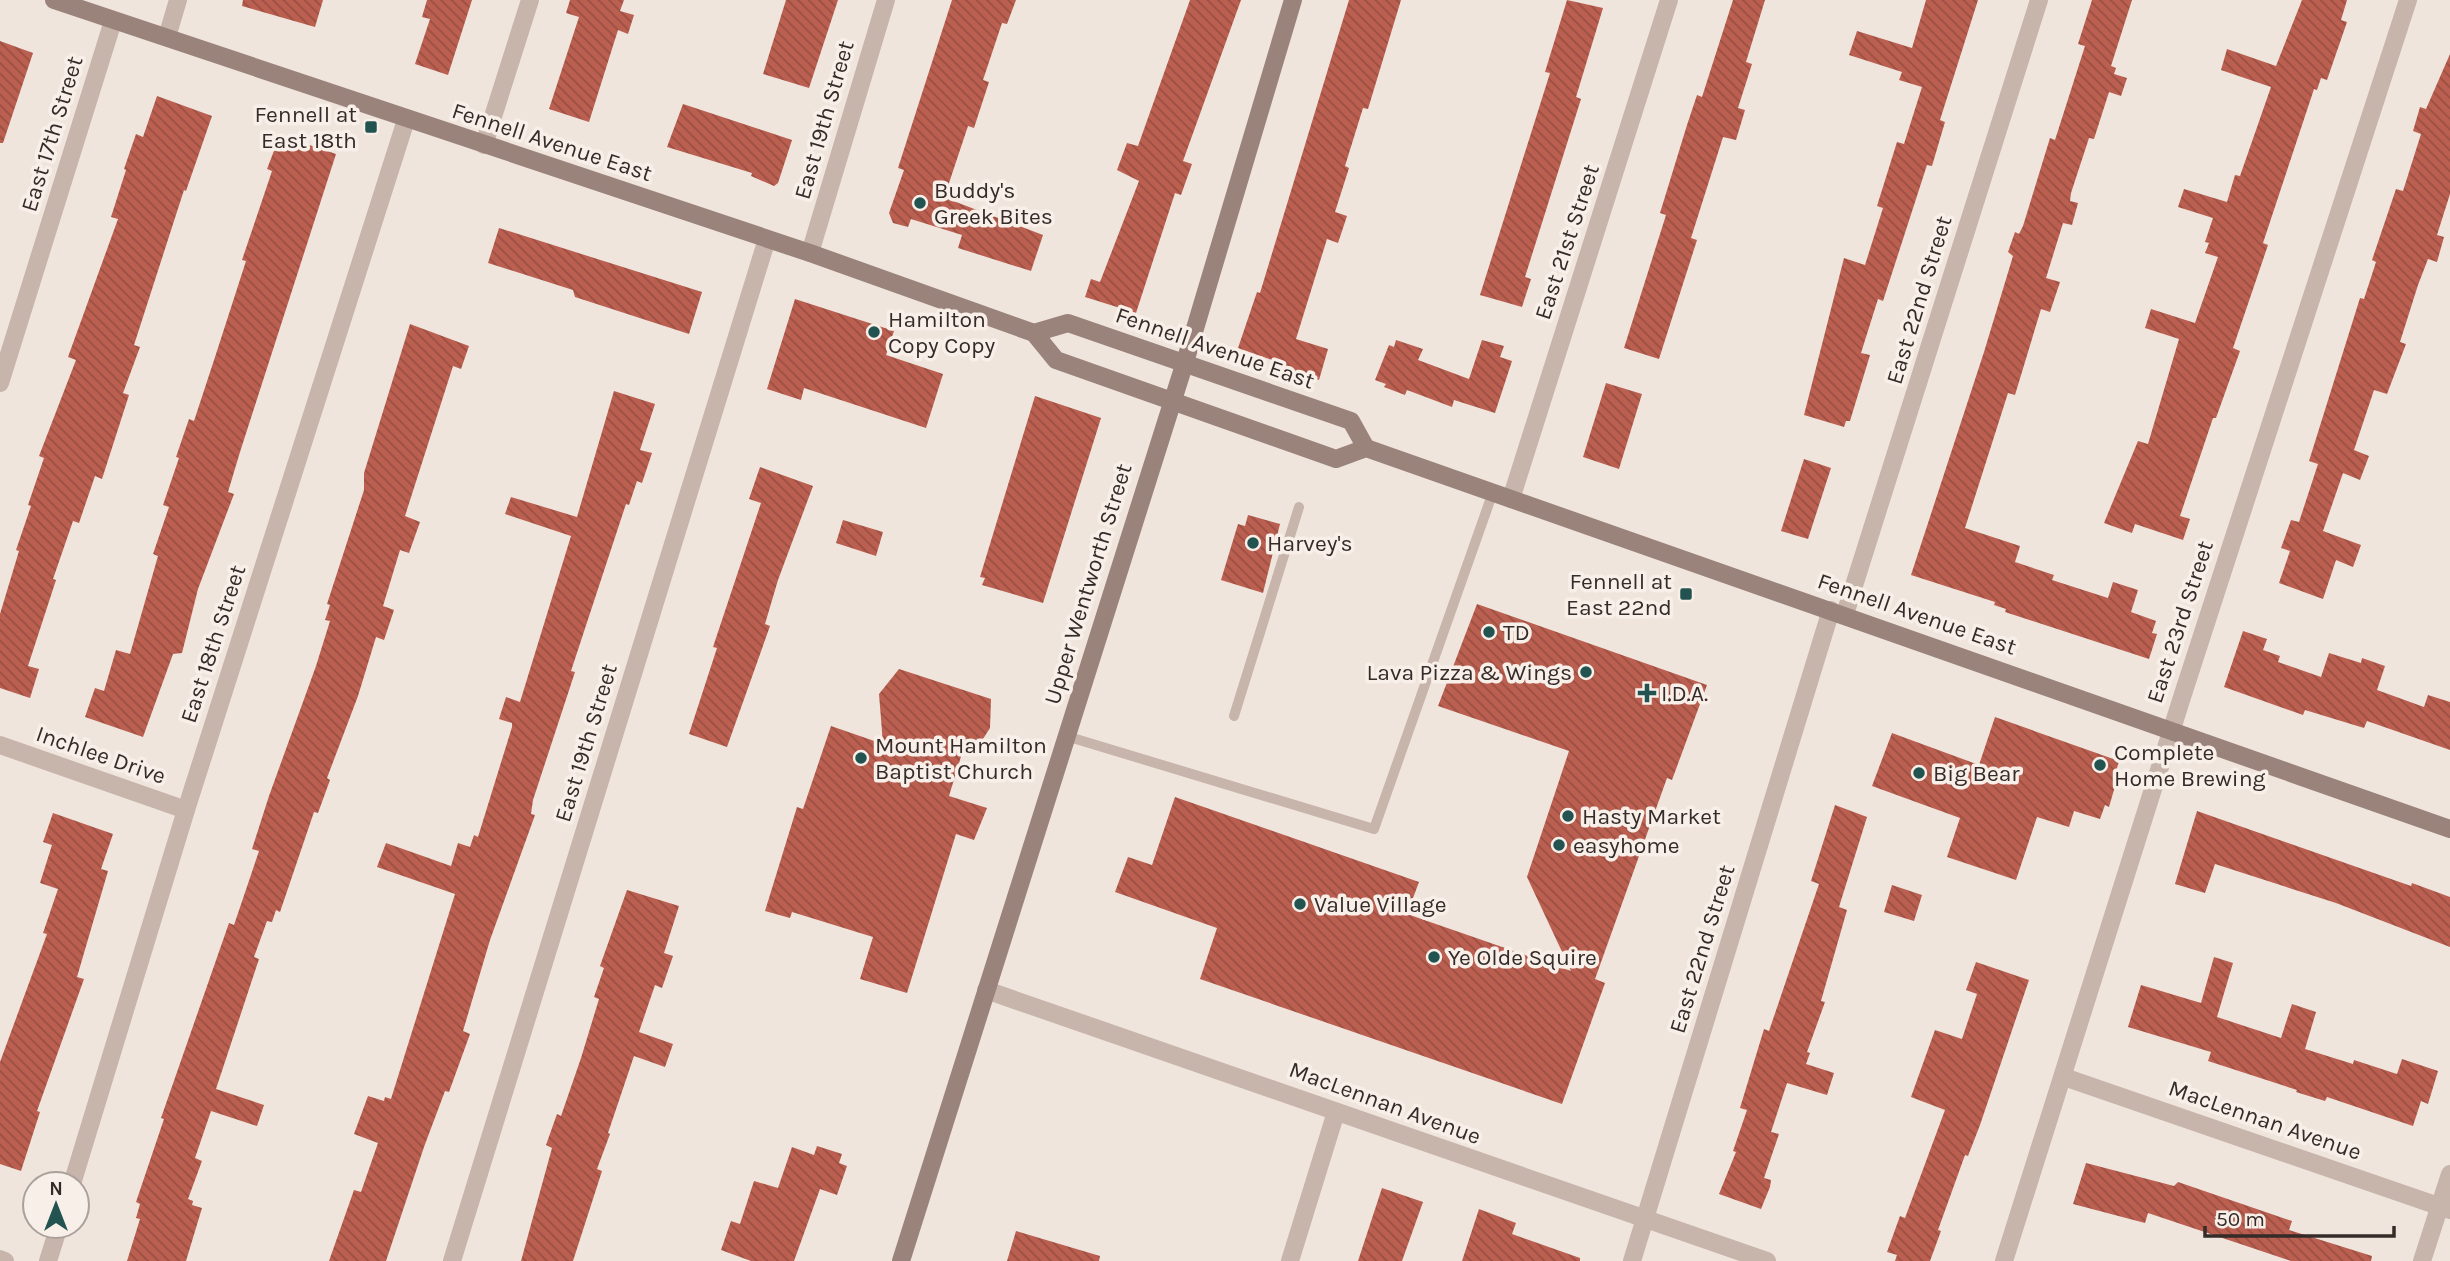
<svg xmlns="http://www.w3.org/2000/svg" width="2450" height="1261" viewBox="0 0 2450 1261" font-family="Karla,sans-serif">
	<defs>
		<pattern id="building-back-hatch" width="6" height="6" patternUnits="userSpaceOnUse" patternTransform="scale(1.75)"><rect width="6" height="6" fill="#bb5f50"/><path d="M-1 5l2 2M0 0l6 6M5-1l2 2" fill="none" stroke="#994f42"/></pattern>
	</defs>
	<rect width="100%" height="100%" fill="#f0e5dd"/>
	<g fill="url(#building-back-hatch)">
		<path d="M243,0H323L315,27L242,6Z"/>
		<path d="M427,0H472L448,75L415,64L430,19L422,17Z"/>
		<path d="M570,0H624L620,11L634,15L628,34L618,30L589,122L549,109L579,17L566,13Z"/>
		<path d="M786,0H838L809,88L763,74Z"/>
		<path d="M952,0H1016L1007,24L1002,23L983,80L989,82L974,128L968,126L946,192L950,193L948,199L1043,235L1031,271L958,248L962,235L911,219L908,227L893,223L889,213L904,170L898,168Z"/>
		<path d="M1190,0H1241L1183,161L1192,164L1181,195L1175,193L1136,313L1085,297L1091,279L1100,282L1139,181L1117,170L1127,143L1138,146Z"/>
		<path d="M1349,0H1401L1368,109L1363,108L1345,166L1349,168L1335,212L1347,216L1338,243L1327,239L1296,339L1328,349L1319,380L1276,367L1278,362L1238,348L1257,292L1260,293Z"/>
		<path d="M1567,0L1603,8L1576,97L1581,99L1525,277L1531,279L1522,307L1480,295L1550,73L1545,72Z"/>
		<path d="M1733,0H1765L1746,62L1752,64L1738,108L1745,110L1736,140L1723,137L1691,238L1697,240L1659,359L1624,348L1666,215L1660,213L1687,125L1697,95L1702,97Z"/>
		<path d="M1926,0H1978L1940,120L1945,122L1932,166L1927,165L1883,301L1878,299L1861,353L1870,355L1850,421H1846L1844,427L1804,415L1844,258L1865,265L1883,208L1877,206L1897,142L1904,144L1922,87L1899,80L1902,72L1849,55L1857,31L1912,48Z"/>
		<path d="M2092,0H2132L2111,66L2116,68L2114,74L2127,78L2121,96L2109,92L2094,139L2089,138L2071,193L2070,201L2078,203L2072,225L2063,223L2046,278L2060,282L2050,312L2041,309L2015,395L2008,393L1965,528L2020,546L2015,562L2054,575L2052,580L2108,598L2113,582L2138,590L2131,612L2156,621L2152,633L2157,634L2149,659L2005,612L2006,609L1994,605L1995,602L1911,575L1984,352L2013,256L2008,252L2015,232L2019,234L2023,226L2050,138L2055,140L2085,46L2078,44Z"/>
		<path d="M2302,0H2347L2341,20L2347,22L2327,80L2321,78L2317,90L2314,89L2263,243L2268,245L2233,348L2240,351L2216,418H2213L2180,516L2190,519L2183,540L2135,524L2132,533L2104,523L2138,441L2148,444L2179,339L2145,328L2151,309L2195,323L2218,257L2205,253L2209,243L2205,242L2213,218L2178,207L2184,189L2227,202L2235,175L2240,176L2271,87L2221,70L2227,49L2276,66Z"/>
		<path d="M0,41L33,53L3,143H0Z"/>
		<path d="M2450,54V194L2437,235L2444,237L2437,262L2428,259L2418,285L2400,342L2406,344L2387,394L2374,390L2354,450L2369,456L2360,480L2343,473L2323,531L2361,545L2353,567L2336,560L2323,599L2279,583L2290,551L2281,548L2291,520L2299,522L2318,464L2309,461L2360,298L2364,299L2376,262L2372,260L2396,189L2403,191L2421,134L2413,131L2420,107L2426,109Z"/>
		<path d="M157,96L212,116L186,191L184,190L134,345L140,347L123,393L129,395L102,479L95,476L79,523L73,521L53,579L56,580L28,666L39,669L30,698L0,688V614L19,551L16,550L31,506L28,505L44,458L39,456L76,360L68,357L118,219L111,217L126,170L124,169L136,134L143,137Z"/>
		<path d="M683,104L792,140L778,183L774,186L751,176L752,173L667,147Z"/>
		<path d="M280,135L336,154L240,452L228,492L234,494L198,589L182,653L173,654L143,737L85,717L95,688L104,691L116,650L130,654L158,556L153,554L169,507L163,505L179,458L176,457L189,419L194,421L216,354L246,261L242,260L272,171L267,169Z"/>
		<path d="M499,228L702,292L689,334L575,297L573,290L488,263Z"/>
		<path d="M795,299L894,331L886,355L943,374L926,428L804,388L801,400L767,389Z"/>
		<path d="M410,324L469,346L461,369L453,366L405,516L420,522L409,553L400,550L383,606L394,610L384,640L376,637L358,696L327,778L330,780L318,813L314,812L280,912L276,910L272,922L267,921L254,957L259,959L216,1089L264,1105L257,1126L211,1111L195,1158L202,1161L188,1199L193,1201L192,1205L202,1208L186,1261H127L140,1219L136,1218L140,1204L136,1202L164,1119L161,1118L229,923L234,925L259,851L252,849L269,796L316,666L330,621L325,620L330,605L327,604L364,490V473Z"/>
		<path d="M1396,340L1423,349L1418,360L1469,379L1482,340L1504,346L1500,357L1512,361L1495,413L1454,400L1452,407L1407,390L1405,395L1384,387L1386,384L1375,380L1389,345L1394,347Z"/>
		<path d="M1606,383L1642,394L1619,469L1583,457Z"/>
		<path d="M614,391L655,404L640,450L652,453L642,483L637,481L629,505L626,504L624,510L571,671L575,672L533,800L531,814L535,815L490,940L463,1031L470,1034L449,1092L445,1091L424,1147L386,1261H329L354,1190L361,1192L378,1143L354,1134L368,1096L384,1101L385,1097L391,1099L455,894L377,867L386,843L451,866L458,843L470,847L474,835L478,837L512,727V723L499,719L506,697L520,702L571,536L505,514L511,497L577,517Z"/>
		<path d="M1035,396L1101,418L1043,603L982,585L985,578L980,577Z"/>
		<path d="M1804,459L1831,468L1808,539L1781,531Z"/>
		<path d="M760,467L813,486L778,580L765,624L770,626L727,747L689,734L717,648L713,647L761,503L749,499Z"/>
		<path d="M1248,515L1280,524L1263,593L1221,580L1238,524L1245,526Z"/>
		<path d="M843,520L883,532L876,556L836,543Z"/>
		<path d="M1477,604L1707,685L1672,780L1667,778L1595,979L1605,983L1562,1104L1200,979L1217,928L1115,892L1128,857L1152,865L1175,797L1419,882L1407,914L1571,971L1527,877L1569,751L1438,706Z"/>
		<path d="M2243,631L2267,639L2263,650L2280,656L2278,662L2321,677L2329,653L2361,663L2362,658L2385,666L2377,690L2424,707L2428,695L2450,702V750L2367,721L2364,728L2305,710L2303,715L2224,687Z"/>
		<path d="M899,669L991,699L990,728L974,753L963,750L949,796L987,808L974,840L956,834L907,993L860,979L873,937L792,912L790,918L765,911L797,807L803,809L831,726L883,744L879,694Z"/>
		<path d="M1995,717L2119,761L2115,775L2118,776L2109,807L2105,805L2100,819L2074,811L2069,827L2037,817L2016,880L1947,857L1960,818L1872,786L1892,733L1979,765Z"/>
		<path d="M1835,805L1867,817L1839,907L1847,910L1821,1001L1825,1002L1807,1052L1810,1053L1806,1064L1834,1073L1827,1095L1787,1083L1771,1132L1779,1134L1764,1178L1771,1180L1770,1187L1761,1209L1719,1194L1736,1152L1733,1151L1747,1110L1740,1108L1764,1029L1769,1031L1819,884L1811,881Z"/>
		<path d="M2197,811L2411,886L2412,883L2450,897V947L2336,903L2215,864L2205,893L2175,884Z"/>
		<path d="M53,813L113,834L101,869L108,871L77,977L84,979L37,1111L40,1112L21,1171L0,1164V1062L47,934L43,933L58,889L40,883L52,845L43,842Z"/>
		<path d="M1892,885L1922,895L1914,921L1884,912Z"/>
		<path d="M627,890L679,906L664,953L673,956L662,988L655,985L639,1032L673,1044L665,1067L634,1056L608,1133L610,1134L597,1169L602,1171L573,1261H521L552,1148L546,1145L557,1114L561,1116L581,1058L599,999L594,997L604,968L600,966Z"/>
		<path d="M2214,957L2233,963L2217,1017L2281,1038L2292,1004L2316,1012L2305,1049L2353,1064L2354,1060L2397,1074L2402,1059L2438,1071L2428,1104L2421,1101L2413,1126L2327,1097L2325,1101L2296,1092L2297,1090L2208,1061L2211,1052L2128,1027L2141,985L2201,1003Z"/>
		<path d="M1976,962L2029,980L1980,1125L1968,1156L1965,1155L1938,1230L1941,1231L1930,1261H1895L1897,1255L1887,1252L1900,1216L1905,1218L1945,1110L1911,1097L1935,1030L1962,1039L1977,994L1966,990Z"/>
		<path d="M817,1146L842,1154L839,1163L847,1166L837,1195L820,1189L794,1261H751L721,1250L731,1221L740,1224L754,1181L778,1188L792,1147L814,1155Z"/>
		<path d="M2086,1163L2174,1186L2178,1182L2248,1206L2292,1221L2289,1230L2372,1256L2371,1261H2291L2148,1213L2145,1223L2073,1204Z"/>
		<path d="M1382,1188L1423,1202L1402,1261H1358Z"/>
		<path d="M1479,1209L1516,1223L1512,1234L1580,1258V1261H1462Z"/>
		<path d="M1016,1231L1100,1256L1099,1261H1007Z"/>
	</g>
	<g fill="none" stroke-linecap="round" stroke-linejoin="round">
		<g stroke="#c7b4aa" stroke-width="10">
			<path d="M1234,716L1299,507"/>
			<path d="M1066,736L1374,829L1493,492"/>
		</g>
		<g stroke="#c7b4aa" stroke-width="18">
			<path d="M167,37L178,0"/>
			<path d="M484,145L530,0"/>
			<path d="M810,253L886,0"/>
			<path d="M0,383L113,21"/>
			<path d="M1511,499L1669,0"/>
			<path d="M1845,614L2039,0"/>
			<path d="M0,745L186,810"/>
			<path d="M986,990L1767,1261"/>
			<path d="M2064,1077L2450,1210"/>
			<path d="M72,1184L186,810L406,120"/>
			<path d="M0,1259L5,1261"/>
			<path d="M48,1261L59,1226"/>
			<path d="M452,1261L767,239"/>
			<path d="M1290,1261L1336,1112"/>
			<path d="M1632,1261L1831,610"/>
			<path d="M2004,1261L2183,694L2408,0"/>
			<path d="M2422,1261L2450,1174"/>
		</g>
		<g stroke="#9a837b" stroke-width="18">
			<path d="M54,0L810,253L1034,333L1056,360L1336,459L1366,448L2450,829"/>
			<path d="M1034,333L1068,323L1351,421L1366,448"/>
			<path d="M901,1261L1185,362L1293,0"/>
		</g>
	</g>
	<g fill="#225351" stroke="#f8efe9" stroke-width="2.5">
		<rect x="364" y="120" width="14" height="14" rx="3.5"/>
		<circle cx="920" cy="203" r="7"/>
		<circle cx="874" cy="332" r="7"/>
		<circle cx="1253" cy="543" r="7"/>
		<rect x="1679" y="587" width="14" height="14" rx="3.5"/>
		<circle cx="1489" cy="632" r="7"/>
		<circle cx="1586" cy="672" r="7"/>
		<path d="M1643.5 682.5h7v7h7v7h-7v7h-7v-7h-7v-7h7z"/>
		<circle cx="861" cy="758" r="7"/>
		<circle cx="2100" cy="765" r="7"/>
		<circle cx="1919" cy="773" r="7"/>
		<circle cx="1568" cy="816" r="7"/>
		<circle cx="1559" cy="845" r="7"/>
		<circle cx="1300" cy="904" r="7"/>
		<circle cx="1434" cy="957" r="7"/>
	</g>
	<g text-anchor="middle" dominant-baseline="central" stroke-width="7" stroke-linejoin="round" paint-order="stroke">
		<g font-size="23" fill="#352b29" stroke="#f8efe9" text-anchor="start">
			<text x="357" y="114" text-anchor="end">Fennell at<tspan x="357" dy="26">East 18th</tspan></text>
			<text x="934" y="190">Buddy's<tspan x="934" dy="26">Greek Bites</tspan></text>
			<text x="888" y="319">Hamilton<tspan x="888" dy="26">Copy Copy</tspan></text>
			<text x="1267" y="543">Harvey's</text>
			<text x="1672" y="581" text-anchor="end">Fennell at<tspan x="1672" dy="26">East 22nd</tspan></text>
			<text x="1503" y="632">TD</text>
			<text x="1572" y="672" text-anchor="end">Lava Pizza &amp; Wings</text>
			<text x="1661" y="693">I.D.A.</text>
			<text x="875" y="745">Mount Hamilton<tspan x="875" dy="26">Baptist Church</tspan></text>
			<text x="2114" y="752">Complete<tspan x="2114" dy="26">Home Brewing</tspan></text>
			<text x="1933" y="773">Big Bear</text>
			<text x="1582" y="816">Hasty Market</text>
			<text x="1573" y="845">easyhome</text>
			<text x="1314" y="904">Value Village</text>
			<text x="1448" y="957">Ye Olde Squire</text>
		</g>
		<g font-size="23" fill="#352b29" stroke="#f8efe9">
			<text transform="translate(824 120) rotate(-74)">East 19th Street</text>
			<text transform="translate(52 134) rotate(-73)">East 17th Street</text>
			<text transform="translate(552 142) rotate(18)">Fennell Avenue East</text>
			<text transform="translate(1567 242) rotate(-72)">East 21st Street</text>
			<text transform="translate(1919 300) rotate(-73)">East 22nd Street</text>
			<text transform="translate(1215 348) rotate(19)">Fennell Avenue East</text>
			<text transform="translate(1088 584) rotate(-73)">Upper Wentworth Street</text>
			<text transform="translate(1917 614) rotate(19)">Fennell Avenue East</text>
			<text transform="translate(2180 622) rotate(-72)">East 23rd Street</text>
			<text transform="translate(213 644) rotate(-72)">East 18th Street</text>
			<text transform="translate(586 743) rotate(-73)">East 19th Street</text>
			<text transform="translate(101 755) rotate(19)">Inchlee Drive</text>
			<text transform="translate(1702 949) rotate(-73)">East 22nd Street</text>
			<text transform="translate(1385 1103) rotate(20)">MacLennan Avenue</text>
			<text transform="translate(2265 1120) rotate(19)">MacLennan Avenue</text>
		</g>
	</g>
	<g transform="translate(56 1205)"><circle r="33" fill="#f8efe9" stroke="#aaa19c" stroke-width="2"/>
	<path d="M0-5L12 26L0 18L-12 26Z" fill="#225351"/>
	<text y="-10" font-size="19" font-weight="bold" text-anchor="middle" fill="#352b29">N</text>
	</g>
	<path d="M2205 1226v10h189v-10" fill="none" stroke="#352b29" stroke-width="3.5"/>
	<text x="2216" y="1226" font-size="21" fill="#352b29" stroke="#f8efe9" stroke-width="5" paint-order="stroke">50 m</text>
</svg>
